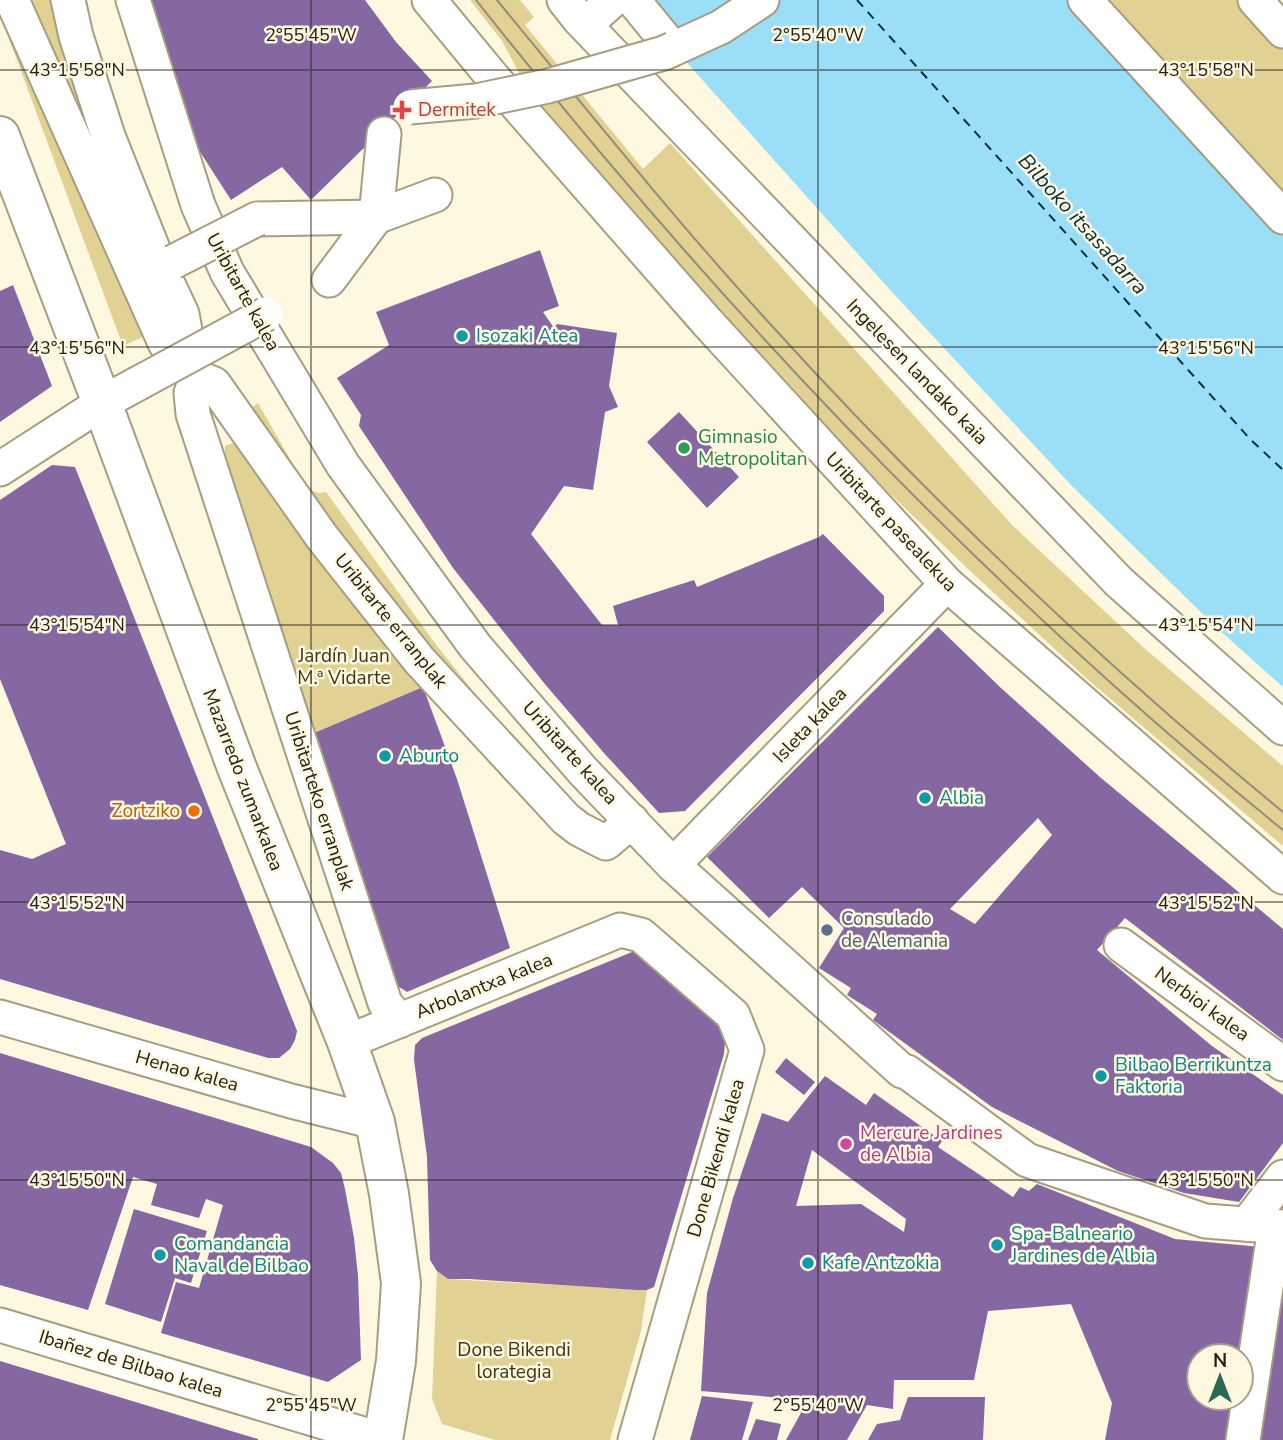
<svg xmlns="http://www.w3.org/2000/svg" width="1283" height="1440" viewBox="0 0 1283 1440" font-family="'Nunito Sans',sans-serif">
	<rect width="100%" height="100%" fill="#fef8e0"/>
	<g fill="#e1d294">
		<path d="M32,0H54L92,151L38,15Z"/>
		<path d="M470,0H520L534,17L525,25L643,169L670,143L1012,525L1143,647L1283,766V846L1087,679L968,569L882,486L801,400L538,108L502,41Z"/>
		<path d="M1073,0H1246L1283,42V231Z"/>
		<path d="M2,20L79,193L145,336L123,346Z"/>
		<path d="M258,403L306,487L318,493L326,492L437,646L518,747L447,674L333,532L251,408Z"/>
		<path d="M233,443L243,455L278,507L423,687L314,733L225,456V446Z"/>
		<path d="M437,1271L448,1279L647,1290L641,1331L610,1440H495L442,1424L432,1399Z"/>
	</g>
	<path fill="#9bdef7" d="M638,0H1073L1283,231V687L1217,628L1071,485L892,292L689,65L667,35Z"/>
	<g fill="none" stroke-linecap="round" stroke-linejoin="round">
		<path stroke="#05303c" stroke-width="2" stroke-dasharray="9 7" stroke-linecap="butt" d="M857,0L1250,439L1283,470"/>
	</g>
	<g fill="#8567a2" fill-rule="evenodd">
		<path d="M149,0H365L396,42L432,81L311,200L282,167L231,200L195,144Z"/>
		<path d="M540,250L559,306L543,312L554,328L557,324L617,333L609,386L618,407L605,412L593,490L564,486L531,534L602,625H618L613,606L694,580L697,587L819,537L823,534L884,596V611L685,811L659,813L604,753L544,683L453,568L359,426L361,415L337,378L389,345L376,312Z"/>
		<path d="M13,285L52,386L0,422V291Z"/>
		<path d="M679,412L739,477L707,508L647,442Z"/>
		<path d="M52,465L75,467L297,1031L295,1040L290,1049L279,1058H268L0,979V850L32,859L66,844L0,679V500Z"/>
		<path d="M938,627L1001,688L1101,778L1283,929V1040L1125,918L1097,950L1212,1046L1283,1095V1143L1239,1202L1184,1193L1118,1171L992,1107L873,1020L877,1014L847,995L851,988L819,968L844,928L802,887L769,918L707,857ZM1038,818L1052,835L975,924L950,909Z"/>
		<path d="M423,687L457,779L510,948L407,992L396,985L314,733Z"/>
		<path d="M632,952H646L726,1029L724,1054L654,1287L647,1290H637L469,1279H448L437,1271L430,1260L427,1157L414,1060L415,1045L422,1038Z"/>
		<path d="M0,1053L298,1143L311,1147L333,1163L341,1173L345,1189L354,1238L358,1276L361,1360L328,1382L161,1333L176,1282L199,1288L223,1205L206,1199L199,1218L151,1205L157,1184L133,1177L88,1310L0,1285Z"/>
		<path d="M786,1058L815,1082L804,1095L775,1072Z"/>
		<path d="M825,1076L866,1105L874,1093L942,1141L938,1147L1013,1197L1020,1187L1029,1191L1037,1184L1175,1239L1261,1247L1241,1356H1199V1398H1239L1233,1440H1105L1112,1403L1071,1304L988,1311L974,1380H894L893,1409L867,1405L847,1440H786L808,1400L701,1391L707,1293L733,1198L762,1113L788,1122ZM812,1150L906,1219L904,1232L861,1204L796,1206Z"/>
		<path d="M134,1209L207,1231L191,1283L175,1278L161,1322L105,1304Z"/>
		<path d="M1281,1296H1283V1440H1261Z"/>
		<path d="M0,1361L258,1439V1440H0Z"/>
		<path d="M702,1396L753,1402L742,1440H690Z"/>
		<path d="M908,1397H985L983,1440H868L877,1424L900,1420Z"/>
		<path d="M756,1419L781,1424L777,1440H748Z"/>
	</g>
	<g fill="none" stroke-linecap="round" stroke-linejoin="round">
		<g stroke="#a59e81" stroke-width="37">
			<g id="street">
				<path d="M12,0L165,343L182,350L197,377L214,384L322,537L419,660L566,819L579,829L606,843L632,821"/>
				<path d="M68,0L76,36L108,136L161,269L182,314L187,342L182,350"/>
				<path d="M133,0L198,205L227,272L343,465L475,646L583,771L673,865L902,1071L907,1072L1027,1160L1205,1221L1283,1227"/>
				<path d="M429,0L495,80L707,322L947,584L1283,877"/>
				<path d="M564,0L579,19L1119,582L1283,728"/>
				<path d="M633,0L673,49L721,27L762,0"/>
				<path d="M1085,0L1283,217"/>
				<path d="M1255,0L1283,31"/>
				<path d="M586,24L613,0"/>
				<path d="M257,219L376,217L435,195"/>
				<path d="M329,280L376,217L384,134"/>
				<path d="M197,377L191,393L193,414L385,1003L399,1021"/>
				<path d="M0,469L102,403L137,384"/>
				<path d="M673,865L947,584"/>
				<path d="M1121,945L1283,1064"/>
				<path d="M0,1017L291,1101L375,1122"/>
				<path d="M347,1042L620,930L641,935L733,1015L747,1050L635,1440"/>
				<path d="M1247,1224L1283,1177"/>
				<path d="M0,1325L383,1440"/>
				<path d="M1243,1440L1275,1227"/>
			</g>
		</g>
		<g stroke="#a59e81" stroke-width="42">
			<path id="secondary" d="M0,136L102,403L237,768L347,1042L375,1122L389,1194L401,1283L396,1361L383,1440"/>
		</g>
		<use href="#street" stroke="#fff" stroke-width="33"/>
		<use href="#secondary" stroke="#fff" stroke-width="38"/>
		<g stroke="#918c7b" stroke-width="2">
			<path d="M476,0C716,304 982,586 1283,830"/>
			<path d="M497,0C587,110 676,221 772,326C930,500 1101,662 1283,812"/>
		</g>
		<g stroke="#a59e81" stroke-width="37" stroke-linecap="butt">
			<g id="street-bridge">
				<path d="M410,107L476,101L548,86L664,53L673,49"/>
				<path d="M173,262L257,219"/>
				<path d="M137,384L266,314"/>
			</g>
		</g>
		<use href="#street-bridge" stroke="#fff" stroke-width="33"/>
	</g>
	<path fill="none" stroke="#242116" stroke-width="2" stroke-opacity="0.45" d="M311,0V1440M818,0V1440M0,70H1283M0,347H1283M0,625H1283M0,902H1283M0,1180H1283"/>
	<path fill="#e0444e" stroke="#fef8e0" stroke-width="2.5" d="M398.5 99.5h7v7h7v7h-7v7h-7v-7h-7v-7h7z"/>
	<g fill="#0f9aa8" stroke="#fef8e0" stroke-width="2.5">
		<circle cx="462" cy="336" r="7"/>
		<circle cx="385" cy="756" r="7"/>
		<circle cx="925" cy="798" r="7"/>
		<circle cx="1101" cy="1076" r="7"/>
		<circle cx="997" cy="1245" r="7"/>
		<circle cx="160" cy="1255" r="7"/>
		<circle cx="808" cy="1263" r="7"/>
	</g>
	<circle fill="#2e9e5b" stroke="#fef8e0" stroke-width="2.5" cx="684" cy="448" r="7"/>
	<circle fill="#e8710a" stroke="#fef8e0" stroke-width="2.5" cx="194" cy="811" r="7"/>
	<circle fill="#5c6f8a" stroke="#fef8e0" stroke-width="2.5" cx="827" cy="930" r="7"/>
	<circle fill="#d1479c" stroke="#fef8e0" stroke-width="2.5" cx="846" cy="1144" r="7"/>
	<g text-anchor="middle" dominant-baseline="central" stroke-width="5" stroke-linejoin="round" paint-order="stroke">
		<g font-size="19" fill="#be3a42" stroke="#fef8e0" text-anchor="start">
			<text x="418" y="110">Dermitek</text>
		</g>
		<g font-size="19" fill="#242116" stroke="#fef8e0">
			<text transform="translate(243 292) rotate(61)">Uribitarte kalea</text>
			<text transform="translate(917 372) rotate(46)">Ingelesen landako kaia</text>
			<text transform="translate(891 522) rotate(47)">Uribitarte pasealekua</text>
			<text transform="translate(391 621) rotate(51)">Uribitarte erranplak</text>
			<text transform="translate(810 725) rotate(-46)">Isleta kalea</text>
			<text transform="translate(570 753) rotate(48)">Uribitarte kalea</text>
			<text transform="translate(243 780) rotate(69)">Mazarredo zumarkalea</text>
			<text transform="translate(319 801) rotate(72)">Uribitarteko erranplak</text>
			<text transform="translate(484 986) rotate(-22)">Arbolantxa kalea</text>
			<text transform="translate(1202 1004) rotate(36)">Nerbioi kalea</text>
			<text transform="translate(187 1071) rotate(16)">Henao kalea</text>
			<text transform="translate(716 1158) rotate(-74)">Done Bikendi kalea</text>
			<text transform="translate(131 1364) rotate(17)">Ibañez de Bilbao kalea</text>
		</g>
		<g font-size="19" fill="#0d838f" stroke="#fef8e0" text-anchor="start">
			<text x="476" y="336">Isozaki Atea</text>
			<text x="399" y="756">Aburto</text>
			<text x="939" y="798">Albia</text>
			<text x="1115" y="1065">Bilbao Berrikuntza<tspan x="1115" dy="22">Faktoria</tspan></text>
			<text x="1011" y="1234">Spa-Balneario<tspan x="1011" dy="22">Jardines de Albia</tspan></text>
			<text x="174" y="1244">Comandancia<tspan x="174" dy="22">Naval de Bilbao</tspan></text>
			<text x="822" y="1263">Kafe Antzokia</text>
		</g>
		<g font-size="19" fill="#27864d" stroke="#fef8e0" text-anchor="start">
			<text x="698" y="437">Gimnasio<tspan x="698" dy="22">Metropolitan</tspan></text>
		</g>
		<g font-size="19" fill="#3d3515" stroke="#fef8e0">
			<text x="344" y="656">Jardín Juan<tspan x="344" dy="22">M.ª Vidarte</tspan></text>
			<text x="514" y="1350">Done Bikendi<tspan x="514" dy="22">lorategia</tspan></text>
		</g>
		<g font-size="19" fill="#c56008" stroke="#fef8e0" text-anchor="end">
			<text x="180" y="811">Zortziko</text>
		</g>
		<g font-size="19" fill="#4e5e75" stroke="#fef8e0" text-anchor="start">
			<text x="841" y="919">Consulado<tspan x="841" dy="22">de Alemania</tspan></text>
		</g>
		<g font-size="19" fill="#b23c85" stroke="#fef8e0" text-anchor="start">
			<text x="860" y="1133">Mercure Jardines<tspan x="860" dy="22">de Albia</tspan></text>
		</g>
		<g font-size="21" font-style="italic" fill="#05303c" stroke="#fef8e0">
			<text transform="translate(1083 224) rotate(48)">Bilboko itsasadarra</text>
		</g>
	</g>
	<g font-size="18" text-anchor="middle" fill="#242116" stroke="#fef8e0" stroke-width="5" stroke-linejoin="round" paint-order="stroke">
		<text x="311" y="41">2°55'45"W</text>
		<text x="818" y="41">2°55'40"W</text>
		<text x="77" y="76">43°15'58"N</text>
		<text x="1206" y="76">43°15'58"N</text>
		<text x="77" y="354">43°15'56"N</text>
		<text x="1206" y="354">43°15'56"N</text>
		<text x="77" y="631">43°15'54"N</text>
		<text x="1206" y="631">43°15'54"N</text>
		<text x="77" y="909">43°15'52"N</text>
		<text x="1206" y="909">43°15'52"N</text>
		<text x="77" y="1186">43°15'50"N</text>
		<text x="1206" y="1186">43°15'50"N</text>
		<text x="311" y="1411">2°55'45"W</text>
		<text x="818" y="1411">2°55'40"W</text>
	</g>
	<g transform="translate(1220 1377)"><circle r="33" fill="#fef8e0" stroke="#a7a28f" stroke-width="2"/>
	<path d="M0-5L12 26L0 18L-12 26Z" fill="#2b6955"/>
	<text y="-10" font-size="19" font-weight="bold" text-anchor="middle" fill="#242116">N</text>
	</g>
</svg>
